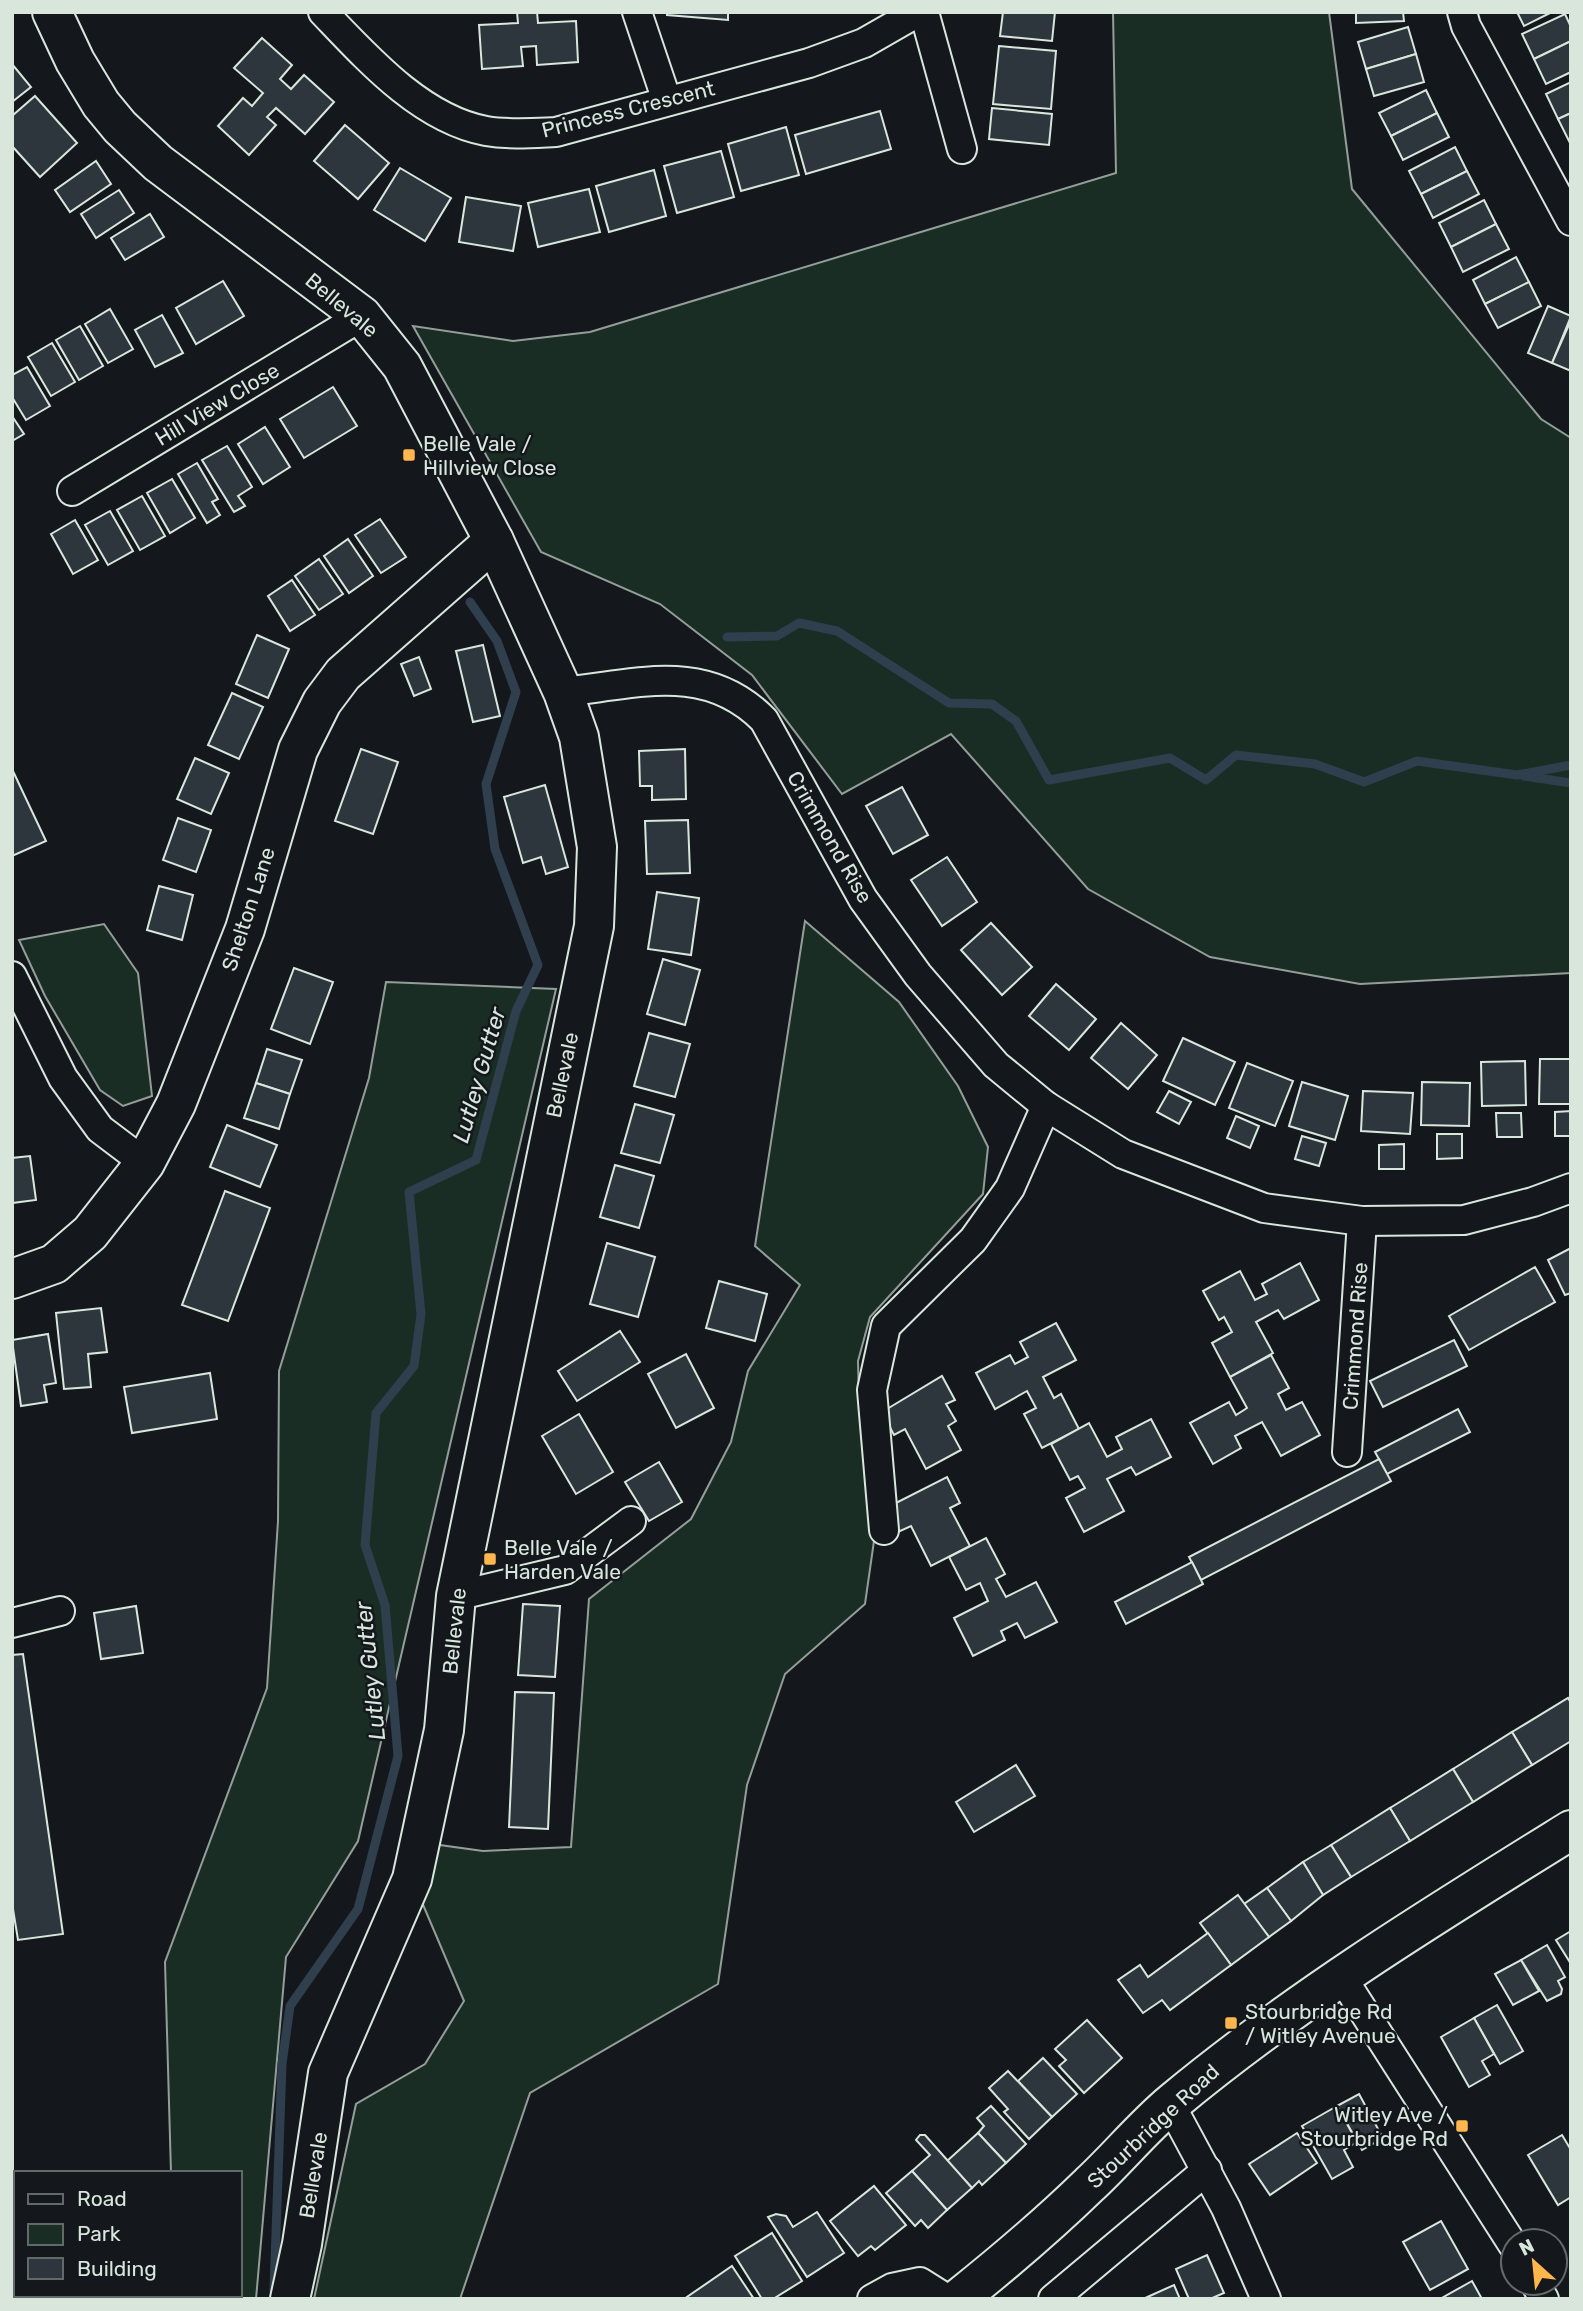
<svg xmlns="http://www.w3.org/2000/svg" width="1583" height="2311" viewBox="0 0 1583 2311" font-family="Rubik,sans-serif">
	<rect width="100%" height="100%" fill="#14181c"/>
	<g fill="#1a2d24" stroke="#939e99" stroke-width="2">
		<path d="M1113,12H1329L1352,189L1541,419L1571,438V973L1360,984L1210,957L1088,889L951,734L842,794L752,675L660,604L541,552L413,326L513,341L590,332L1116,173Z"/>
		<path d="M805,921L899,1002L958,1086L988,1147L983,1194L870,1317L858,1361L859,1400L874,1541L865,1604L785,1674L747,1785L718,1984L530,2093L460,2299H314L356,2104L425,2064L464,2001L421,1900L425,1843L483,1851L571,1847L589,1599L691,1519L731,1442L748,1371L800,1285L755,1246Z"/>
		<path d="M104,924L138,973L152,1096L123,1106L100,1090L45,996L19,940Z"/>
		<path d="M386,982L556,989L358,1841L286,1957L256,2299H168V2295H240V2173H171L165,1962L267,1688L278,1521L279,1371L369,1078Z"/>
	</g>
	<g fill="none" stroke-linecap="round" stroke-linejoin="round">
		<g stroke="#2f3f4d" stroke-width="9">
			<path d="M727,637L777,636L799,623L837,631L949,703L992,704L1016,721L1049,780L1170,758L1206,780L1236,755L1315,764L1364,782L1417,761L1517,775L1571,765"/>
			<path d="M1524,776L1571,783"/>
			<path d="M274,2290L282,2064L290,2006L358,1909L398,1756L385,1605L365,1545L376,1413L414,1366L421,1314L409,1192L476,1160L516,1011L538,965L495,849L486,784L516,692L497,641L470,602"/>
		</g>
	</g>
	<g fill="#2c363c" stroke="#d8e6dc" stroke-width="2">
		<path d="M517,12H537L538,23L576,21L578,62L537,65L536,46L521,47L523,66L482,69L479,25L518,23Z"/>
		<path d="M667,12H728V20L667,15Z"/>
		<path d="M1003,12H1055L1052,41L1000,36Z"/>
		<path d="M1356,12H1403L1404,21L1356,23Z"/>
		<path d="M1517,12H1552L1524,26Z"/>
		<path d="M1565,14L1571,27V41L1534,59L1522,34Z"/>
		<path d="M1408,27L1416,54L1366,69L1358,42Z"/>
		<path d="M262,38L292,65L280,79L291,89L304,75L334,102L305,134L276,108L267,117L276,125L249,155L218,126L243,98L252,106L263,93L234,68Z"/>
		<path d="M1571,41V72L1546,84L1534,59Z"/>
		<path d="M999,46L1056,51L1051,109L993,104Z"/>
		<path d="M1416,54L1424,82L1374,96L1366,69Z"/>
		<path d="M12,64L31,87L12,102Z"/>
		<path d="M1571,82V113L1558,119L1546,94Z"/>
		<path d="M1426,90L1437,113L1391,136L1379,113Z"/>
		<path d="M35,96L77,143L40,177L12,146V116Z"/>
		<path d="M992,108L1052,114L1049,145L989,139Z"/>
		<path d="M880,111L891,149L806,174L795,135Z"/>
		<path d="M1437,113L1449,137L1403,160L1391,136Z"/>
		<path d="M1571,113V143H1570L1558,119Z"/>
		<path d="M345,125L389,163L358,199L314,161Z"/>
		<path d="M786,127L799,175L741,191L728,144Z"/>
		<path d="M1455,147L1467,171L1421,194L1409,171Z"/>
		<path d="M721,151L734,197L677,213L664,166Z"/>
		<path d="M96,161L111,184L70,212L55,190Z"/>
		<path d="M400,168L451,198L425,241L374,210Z"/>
		<path d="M654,170L666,216L609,232L596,186Z"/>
		<path d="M1467,171L1479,194L1433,218L1421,194Z"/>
		<path d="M589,189L600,232L538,247L528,203Z"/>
		<path d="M119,190L134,213L96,238L81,214Z"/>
		<path d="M466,197L521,206L513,251L459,242Z"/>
		<path d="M1484,200L1496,224L1451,247L1439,223Z"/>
		<path d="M150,214L164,237L125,260L111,238Z"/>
		<path d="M1496,224L1509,249L1463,272L1451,247Z"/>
		<path d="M1516,257L1529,282L1485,304L1473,280Z"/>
		<path d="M223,281L244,316L196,344L176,308Z"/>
		<path d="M1529,282L1541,306L1498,328L1485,304Z"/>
		<path d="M1548,306L1571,316L1552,363L1528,353Z"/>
		<path d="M110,309L133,349L108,363L85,324Z"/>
		<path d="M162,315L183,353L155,367L135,330Z"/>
		<path d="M1571,320V371L1552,363Z"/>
		<path d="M80,326L103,366L79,380L56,340Z"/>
		<path d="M52,343L75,382L51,396L28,357Z"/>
		<path d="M27,367L50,406L26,420L12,397V375Z"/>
		<path d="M333,387L357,426L304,458L280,419Z"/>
		<path d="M12,416L24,434L12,441Z"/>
		<path d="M265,427L290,467L263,484L238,444Z"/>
		<path d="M227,446L252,487L238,496L245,506L234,512L202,460Z"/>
		<path d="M197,463L218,499L212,502L220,515L207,523L178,474Z"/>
		<path d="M172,479L195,518L170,533L147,493Z"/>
		<path d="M142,496L165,536L140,550L117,510Z"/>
		<path d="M110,511L133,551L108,565L85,525Z"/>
		<path d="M380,519L406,557L381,573L355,535Z"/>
		<path d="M75,520L98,560L73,574L51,534Z"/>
		<path d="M348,539L373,576L349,593L324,556Z"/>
		<path d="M319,559L343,594L319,610L295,576Z"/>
		<path d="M292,580L315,615L290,631L268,596Z"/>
		<path d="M257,635L289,649L268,698L236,684Z"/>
		<path d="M483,645L500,716L473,722L456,651Z"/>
		<path d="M419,657L431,689L414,696L401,664Z"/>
		<path d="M232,693L263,707L239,759L208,745Z"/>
		<path d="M361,749L398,762L373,834L335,821Z"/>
		<path d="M685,749L686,799L652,800V786H640L639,751Z"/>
		<path d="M195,758L229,773L211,814L177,799Z"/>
		<path d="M12,769L46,841L12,856Z"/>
		<path d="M545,785L568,867L546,874L541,857L523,863L504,797Z"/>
		<path d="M902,787L928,835L893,854L866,806Z"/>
		<path d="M178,818L211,830L196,872L163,860Z"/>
		<path d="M688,820L690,873L647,874L645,821Z"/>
		<path d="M947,857L977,902L942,926L911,880Z"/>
		<path d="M159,886L193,895L182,940L147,930Z"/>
		<path d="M657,892L699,898L691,955L648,949Z"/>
		<path d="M991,923L1032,967L1002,995L961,950Z"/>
		<path d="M663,959L700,970L685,1025L647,1014Z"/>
		<path d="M294,968L333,982L310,1044L271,1029Z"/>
		<path d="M1056,984L1096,1019L1069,1050L1029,1016Z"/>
		<path d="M1121,1023L1157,1055L1128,1089L1091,1058Z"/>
		<path d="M649,1033L690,1044L675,1097L634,1086Z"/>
		<path d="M1183,1038L1235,1062L1215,1105L1163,1081Z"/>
		<path d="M267,1049L302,1060L290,1094L256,1083Z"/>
		<path d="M1540,1059H1571V1104H1539Z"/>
		<path d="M1525,1061L1526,1105L1482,1106L1481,1062Z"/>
		<path d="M1247,1063L1293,1081L1275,1126L1229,1108Z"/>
		<path d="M1302,1082L1348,1096L1335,1140L1289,1126Z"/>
		<path d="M1422,1082L1470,1083L1469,1126L1421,1125Z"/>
		<path d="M256,1083L290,1094L279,1129L244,1118Z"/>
		<path d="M1169,1091L1191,1102L1179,1124L1157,1112Z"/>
		<path d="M1363,1091L1413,1093L1410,1134L1361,1131Z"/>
		<path d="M635,1104L674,1115L660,1163L621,1153Z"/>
		<path d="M1571,1111V1136H1555V1112Z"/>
		<path d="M1496,1113H1521L1522,1137H1497Z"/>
		<path d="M1236,1116L1259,1126L1250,1148L1227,1138Z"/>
		<path d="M227,1125L277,1145L260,1187L210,1167Z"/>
		<path d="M1437,1134H1462V1158L1437,1159Z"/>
		<path d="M1302,1136L1326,1143L1319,1166L1295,1159Z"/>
		<path d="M1404,1144V1169H1379V1145Z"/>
		<path d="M30,1156L36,1200L12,1203V1158Z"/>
		<path d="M615,1165L654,1176L639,1228L600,1217Z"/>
		<path d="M225,1191L270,1208L228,1321L182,1305Z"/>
		<path d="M607,1243L655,1257L638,1317L590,1304Z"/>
		<path d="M1571,1248V1293L1565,1295L1548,1260Z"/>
		<path d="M1300,1263L1319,1300L1284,1319L1278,1310L1256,1322L1273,1353L1230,1377L1212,1343L1232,1332L1224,1317L1219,1320L1203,1291L1240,1271L1255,1300L1267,1294L1262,1284Z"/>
		<path d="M1535,1267L1555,1302L1469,1350L1449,1316Z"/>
		<path d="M719,1281L767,1294L755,1341L706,1328Z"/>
		<path d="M101,1308L107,1352L88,1354L91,1387L64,1389L56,1313Z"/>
		<path d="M1056,1323L1076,1360L1043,1377L1054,1398L1061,1394L1079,1429L1042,1448L1024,1414L1036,1408L1027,1391L995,1409L976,1373L1010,1355L1015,1364L1028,1357L1020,1342Z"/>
		<path d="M620,1331L640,1362L577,1401L558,1371Z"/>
		<path d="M48,1334L56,1383L44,1385L47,1402L21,1406L12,1340Z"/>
		<path d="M1454,1340L1467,1366L1383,1407L1370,1381Z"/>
		<path d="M686,1354L714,1408L676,1428L648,1374Z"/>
		<path d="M1271,1355L1289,1388L1278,1394L1286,1410L1302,1402L1320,1435L1281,1456L1262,1422L1235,1436L1241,1448L1213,1464L1190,1423L1229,1402L1236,1415L1247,1408L1230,1377Z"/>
		<path d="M210,1373L217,1419L132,1433L124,1387Z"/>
		<path d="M942,1376L955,1400L946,1404L956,1421L948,1426L961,1450L926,1469L905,1429L894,1435L882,1412Z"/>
		<path d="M1458,1409L1470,1432L1387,1474L1375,1452Z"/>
		<path d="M579,1414L613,1472L576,1494L542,1436Z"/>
		<path d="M1151,1419L1171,1457L1136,1475L1131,1467L1107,1479L1124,1511L1084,1532L1066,1498L1085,1488L1078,1476L1070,1480L1051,1444L1089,1423L1107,1457L1122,1449L1116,1437Z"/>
		<path d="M1379,1459L1391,1481L1201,1580L1189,1557Z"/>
		<path d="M659,1462L682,1502L649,1521L625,1482Z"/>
		<path d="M947,1477L960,1503L950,1508L970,1546L931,1566L911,1526L898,1532L886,1508Z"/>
		<path d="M986,1538L1005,1574L996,1579L1006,1597L1036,1582L1057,1622L1025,1638L1017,1623L1001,1631L1005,1640L973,1656L954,1618L988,1601L980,1583L966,1590L949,1557Z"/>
		<path d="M1192,1562L1203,1584L1126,1624L1115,1602Z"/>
		<path d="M523,1604L560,1606L555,1677L518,1675Z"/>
		<path d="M136,1606L143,1653L101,1659L94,1613Z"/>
		<path d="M23,1654L63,1934L18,1940L12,1903V1655Z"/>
		<path d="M515,1692L554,1693L548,1829L509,1827Z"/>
		<path d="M1568,1698L1571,1703V1741L1532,1765L1512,1732Z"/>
		<path d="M1512,1732L1532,1765L1473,1802L1453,1769Z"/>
		<path d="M1016,1765L1035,1796L974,1832L956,1802Z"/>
		<path d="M1453,1769L1473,1802L1410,1841L1390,1808Z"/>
		<path d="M1390,1808L1410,1841L1351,1877L1331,1845Z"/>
		<path d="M1331,1845L1351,1877L1323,1895L1303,1862Z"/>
		<path d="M1303,1862L1323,1895L1291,1921L1267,1888Z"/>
		<path d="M1267,1888L1291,1921L1269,1937L1244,1904Z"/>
		<path d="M1238,1895L1269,1937L1231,1965L1200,1923Z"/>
		<path d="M1571,1931V1964L1556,1940Z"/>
		<path d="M1208,1933L1231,1965L1170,2010L1162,2000L1143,2013L1118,1980L1140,1965L1148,1977Z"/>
		<path d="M1547,1945L1565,1977L1558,1981L1562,1989L1561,1994L1547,2001L1521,1960Z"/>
		<path d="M1521,1960L1539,1991L1513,2005L1495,1974Z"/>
		<path d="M1497,2005L1523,2051L1500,2064L1474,2018Z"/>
		<path d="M1474,2018L1494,2054L1482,2061L1490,2075L1469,2087L1441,2037Z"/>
		<path d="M1087,2020L1122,2058L1084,2093L1059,2066L1066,2060L1055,2049Z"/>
		<path d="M1043,2058L1077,2094L1052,2117L1018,2081Z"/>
		<path d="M1008,2071L1052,2117L1029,2139L1004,2112L1008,2109L989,2088Z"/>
		<path d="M1359,2094L1383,2138L1362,2150L1337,2106Z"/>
		<path d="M991,2106L1026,2144L1006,2163L978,2133L984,2126L977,2118Z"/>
		<path d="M1337,2106L1357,2142L1344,2150L1353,2167L1332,2179L1302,2126Z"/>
		<path d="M978,2133L1006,2163L982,2185L979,2181L972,2188L947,2161Z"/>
		<path d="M1297,2133L1317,2163L1270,2195L1249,2164Z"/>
		<path d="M925,2135L972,2188L947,2210L912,2171L930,2155L916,2140L920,2135Z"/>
		<path d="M1562,2135L1571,2150V2197L1558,2205L1528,2155Z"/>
		<path d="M912,2171L947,2210L928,2228L921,2220L915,2226L886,2193Z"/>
		<path d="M874,2186L906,2225L875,2250L871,2246L858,2256L830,2221Z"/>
		<path d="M817,2212L844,2253L807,2277L768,2217L776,2214L786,2216L793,2227Z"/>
		<path d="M1441,2221L1468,2269L1430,2290L1403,2242Z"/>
		<path d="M772,2233L802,2281L773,2299H762L735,2256Z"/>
		<path d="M1207,2255L1224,2293L1210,2299H1189L1176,2269Z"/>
		<path d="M732,2266L754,2299H684Z"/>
		<path d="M1472,2281L1482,2299H1440Z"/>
		<path d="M1174,2285L1180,2299H1143Z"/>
	</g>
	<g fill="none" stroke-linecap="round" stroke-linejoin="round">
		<g stroke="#d8e6dc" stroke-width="32">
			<g id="street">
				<path d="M323,12C367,58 421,119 486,131C509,135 533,133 556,132L809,63L864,43L918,12"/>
				<path d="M637,12L667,101"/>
				<path d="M924,12L962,149"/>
				<path d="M1462,12L1466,26L1571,221"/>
				<path d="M72,491L362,316"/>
				<path d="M563,692C637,684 706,661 764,720L863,899L918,975L996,1065L1046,1106L1123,1154L1264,1208L1362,1221L1464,1220L1533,1202L1571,1188"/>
				<path d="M12,976L63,1078L100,1129L145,1163"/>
				<path d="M1347,1452L1362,1221"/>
				<path d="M884,1530L872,1390L886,1326L973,1240L1010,1188L1046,1106"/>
				<path d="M456,1596L565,1570L631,1521"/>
				<path d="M12,1623L60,1611"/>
				<path d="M1341,1976L1513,2245"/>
				<path d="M1170,2104L1226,2208L1266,2299"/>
				<path d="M1535,2283L1544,2299"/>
				<path d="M872,2299L892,2288L920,2282L947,2299"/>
				<path d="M1053,2299L1207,2170"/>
			</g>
		</g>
		<g stroke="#d8e6dc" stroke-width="42">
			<g id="secondary">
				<path d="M52,12L75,61L101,104L120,127L158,163L362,316L402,366L494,541L563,692L579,737L597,847L594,926L456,1596L444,1730L412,1879L328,2073L302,2244L290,2299"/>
				<path d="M12,1279L54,1264L90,1233L145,1163L176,1104L245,929L298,750L322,702L343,674L494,541"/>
			</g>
		</g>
		<g stroke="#d8e6dc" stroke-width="42">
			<path id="highway" d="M958,2299C1003,2263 1048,2225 1090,2184C1118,2158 1143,2127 1173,2102C1297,1999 1434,1915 1571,1830"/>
		</g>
		<use href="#street" stroke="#14181c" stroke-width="28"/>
		<use href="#secondary" stroke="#14181c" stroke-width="38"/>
		<use href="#highway" stroke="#14181c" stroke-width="38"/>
	</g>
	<g fill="#ffb74d" stroke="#14181c" stroke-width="2.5">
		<rect x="402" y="448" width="14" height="14" rx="3.5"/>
		<rect x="483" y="1552" width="14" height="14" rx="3.5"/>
		<rect x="1224" y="2016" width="14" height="14" rx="3.5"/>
		<rect x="1455" y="2119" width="14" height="14" rx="3.5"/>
	</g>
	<g text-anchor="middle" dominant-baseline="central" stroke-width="5" stroke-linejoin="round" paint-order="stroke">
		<g font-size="21" fill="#d8e6dc" stroke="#14181c">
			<text transform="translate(628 109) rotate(-14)">Princess Crescent</text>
			<text transform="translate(342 305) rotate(40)">Bellevale</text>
			<text transform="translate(217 404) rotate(-31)">Hill View Close</text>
			<text transform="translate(830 837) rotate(60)">Crimmond Rise</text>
			<text transform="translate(248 909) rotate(-72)">Shelton Lane</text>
			<text transform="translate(562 1075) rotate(-78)">Bellevale</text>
			<text transform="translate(1355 1336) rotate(-86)">Crimmond Rise</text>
			<text transform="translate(454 1631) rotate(-84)">Bellevale</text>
			<text transform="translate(1153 2126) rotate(-43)">Stourbridge Road</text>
			<text transform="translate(313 2175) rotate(-81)">Bellevale</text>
		</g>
		<g font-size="21" fill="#d8e6dc" stroke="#14181c" text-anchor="start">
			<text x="423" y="443">Belle Vale /<tspan x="423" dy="24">Hillview Close</tspan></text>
			<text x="504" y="1547">Belle Vale /<tspan x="504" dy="24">Harden Vale</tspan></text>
			<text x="1245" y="2011">Stourbridge Rd<tspan x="1245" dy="24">/ Witley Avenue</tspan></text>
			<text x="1448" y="2114" text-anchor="end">Witley Ave /<tspan x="1448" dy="24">Stourbridge Rd</tspan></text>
		</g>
		<g font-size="23" font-style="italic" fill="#d8e6dc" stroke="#14181c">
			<text transform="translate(479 1075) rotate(-74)">Lutley Gutter</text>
			<text transform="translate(370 1671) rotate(-96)">Lutley Gutter</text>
		</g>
	</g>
	<rect width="1583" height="2311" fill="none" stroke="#d8e6dc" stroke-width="28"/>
	<rect x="14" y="2171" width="228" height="126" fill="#14181c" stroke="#626a69" stroke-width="2"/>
	<rect x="28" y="2194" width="35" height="10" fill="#14181c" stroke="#626a69" stroke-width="2"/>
	<text x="77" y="2206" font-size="21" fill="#d8e6dc">Road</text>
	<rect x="28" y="2224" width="35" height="21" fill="#1a2d24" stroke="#626a69" stroke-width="2"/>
	<text x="77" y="2241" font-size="21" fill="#d8e6dc">Park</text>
	<rect x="28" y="2258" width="35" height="21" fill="#2c363c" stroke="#626a69" stroke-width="2"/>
	<text x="77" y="2276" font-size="21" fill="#d8e6dc">Building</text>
	<g transform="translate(1534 2262) rotate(333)"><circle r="33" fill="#14181c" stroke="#626a69" stroke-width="2"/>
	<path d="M0-5L12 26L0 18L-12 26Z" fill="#ffb74d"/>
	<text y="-10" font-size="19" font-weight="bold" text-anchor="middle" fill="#d8e6dc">N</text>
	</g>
</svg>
